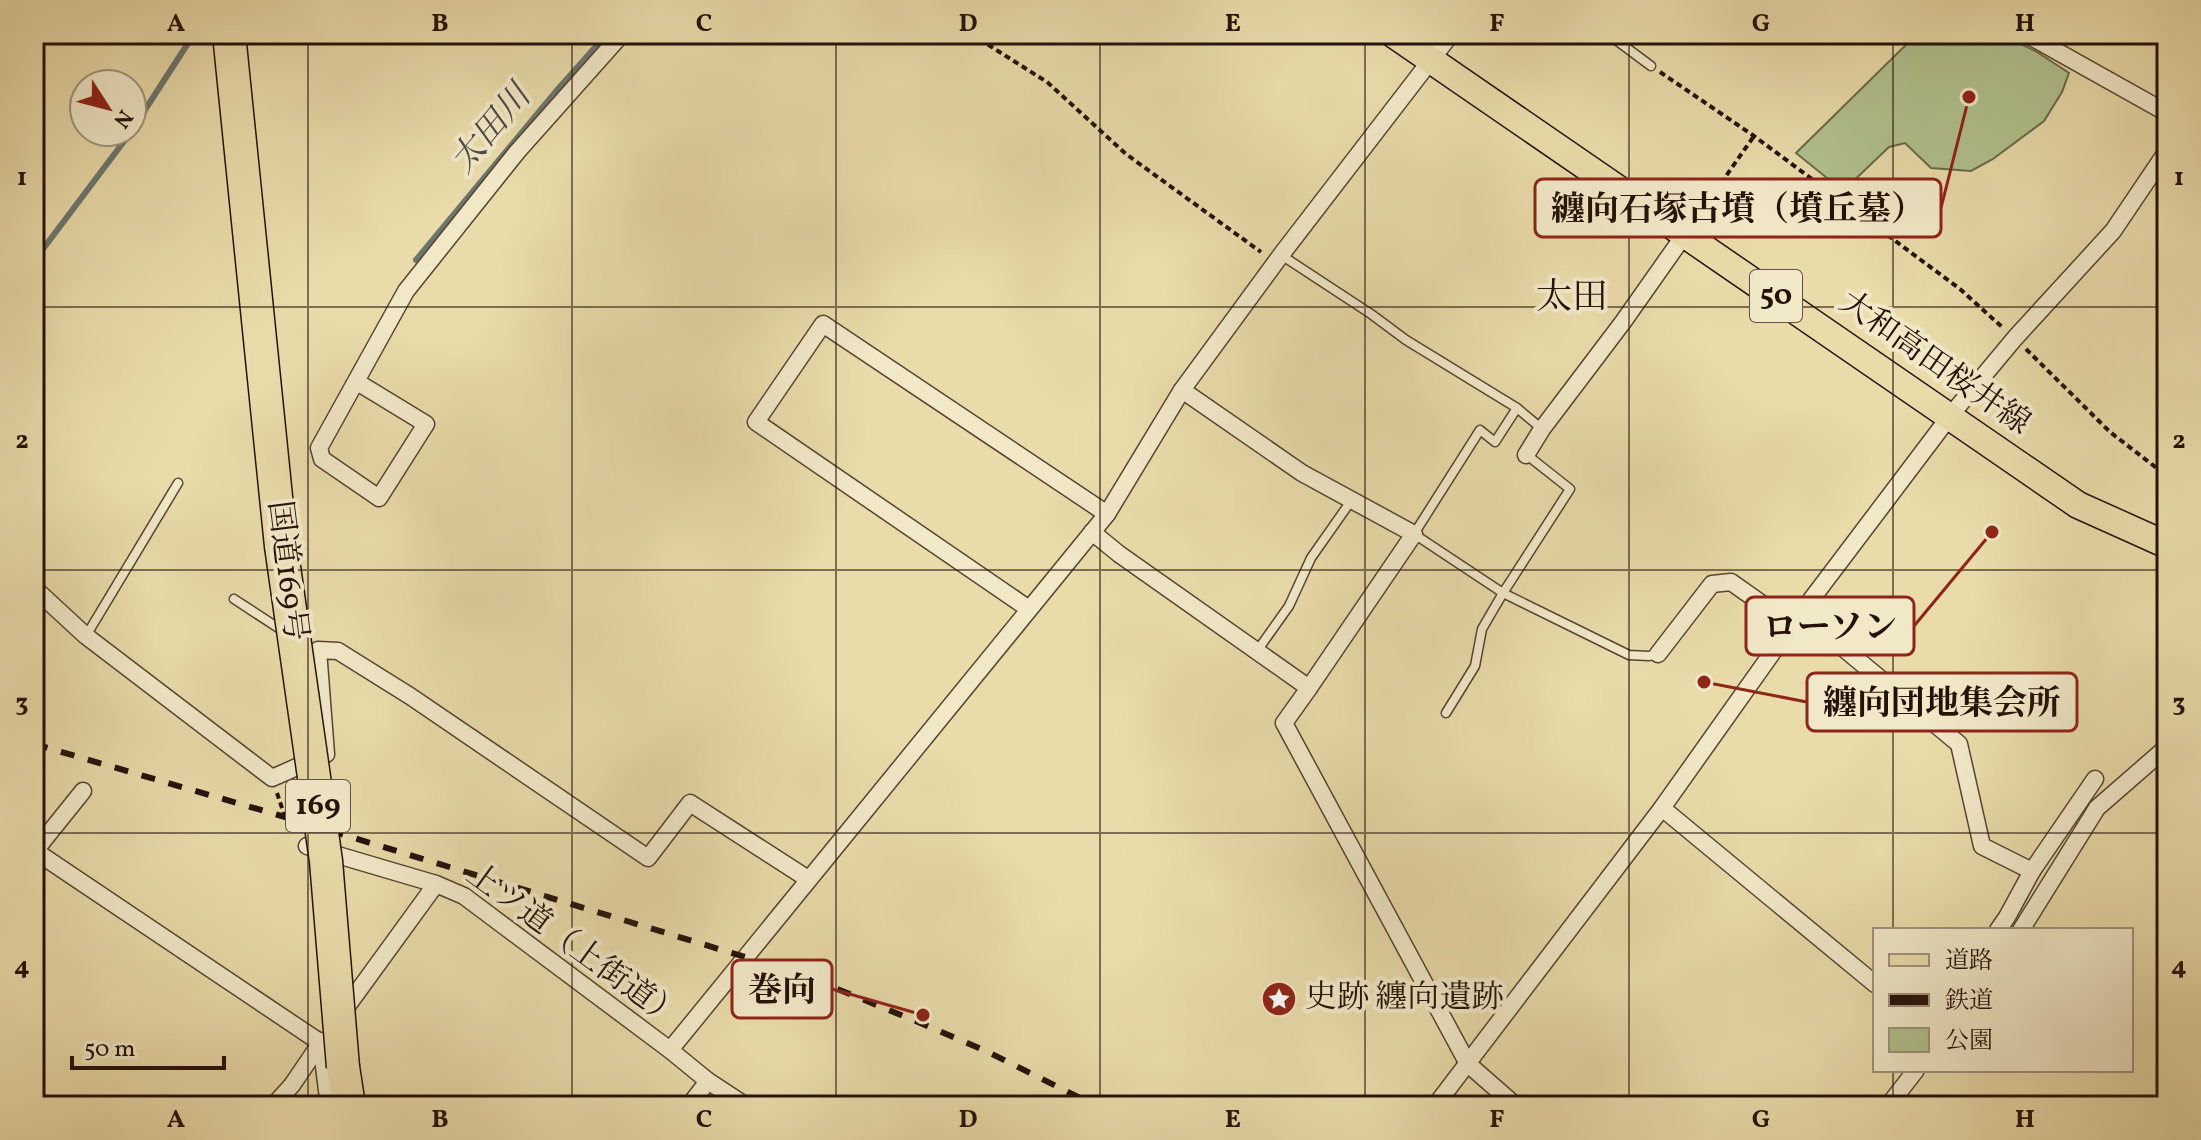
<svg xmlns="http://www.w3.org/2000/svg" width="2201" height="1140" viewBox="0 0 2201 1140" font-family="Vollkorn,'Noto Serif JP',serif">
	<rect width="100%" height="100%" fill="#e9dbaa"/>
	<filter id="stains"><feTurbulence type="fractalNoise" baseFrequency=".0025" numOctaves="4"/><feColorMatrix values="0 0 0 0 .2 0 0 0 0 .09 0 0 0 0 .02 0 0 0 .5 -.17"/></filter>
	<radialGradient id="worn" r=".72"><stop offset=".6" stop-color="#630" stop-opacity="0"/><stop offset="1" stop-color="#630" stop-opacity=".3"/></radialGradient>
	<path fill="#b1c18d" stroke="#6a6a4a" stroke-width="2" d="M1917,34H2001L2037,52L2069,73L2062,92L2044,121L1993,159L1971,171L1931,168L1905,143L1889,147L1843,191L1796,153Z"/>
	<g fill="none" stroke-linecap="round" stroke-linejoin="round">
		<g stroke="#6c766f" stroke-width="6">
			<path d="M132,130L194,34"/>
			<path d="M416,260L558,89L607,34"/>
			<path d="M34,261L131,132"/>
		</g>
		<g stroke="#554430" stroke-width="11">
			<g id="lane">
				<path d="M1608,34L1651,66"/>
				<path d="M1281,255L1371,314L1406,340L1517,408L1542,429"/>
				<path d="M1517,408L1495,442L1480,430L1414,534L1503,593L1629,655L1649,656L1658,654"/>
				<path d="M234,599L283,631"/>
				<path d="M86,636L178,483"/>
				<path d="M1257,651L1289,606L1311,558L1351,501"/>
				<path d="M1446,713L1475,666L1482,629L1503,593L1570,489L1527,455"/>
			</g>
		</g>
		<g stroke="#554430" stroke-width="19">
			<g id="street">
				<path d="M2026,34L2167,113"/>
				<path d="M357,382L426,424L379,498L322,459L319,448L406,291L517,152L622,34"/>
				<path d="M1182,390L1302,473L1414,534L1309,688"/>
				<path d="M1526,455L1542,429L1623,322L1685,234"/>
				<path d="M1092,532L1119,554L1309,688L1284,723L1468,1064L1516,1106"/>
				<path d="M34,588L86,636L272,778L326,754L318,650L338,651L410,696L648,858L690,803L808,879"/>
				<path d="M1029,609L756,422L823,324L1107,514"/>
				<path d="M1801,613L1959,744L1982,846L2032,871L2007,917L1998,930"/>
				<path d="M1658,654L1712,584L1731,582L1792,625"/>
				<path d="M1662,808L1875,984"/>
				<path d="M307,846L436,884L464,896L670,1050L708,1081L746,1106"/>
				<path d="M35,851L321,1043L329,1106"/>
				<path d="M34,852L83,791"/>
				<path d="M2032,871L2095,779"/>
				<path d="M2021,930L2097,808L2167,747"/>
				<path d="M340,1016L436,884"/>
				<path d="M670,1050L1107,514L1182,390L1281,255L1451,34"/>
				<path d="M273,1106L292,1085L322,1041"/>
				<path d="M689,1106L708,1081"/>
				<path d="M1435,1106L1662,808L1792,625L1950,416L2015,338L2113,231L2165,154L2167,148"/>
				<path d="M1888,1106L1916,1070"/>
			</g>
		</g>
		<g stroke="#241208" stroke-width="29">
			<path id="primary" d="M1393,34L2078,505L2167,545"/>
		</g>
		<g stroke="#241208" stroke-width="35">
			<g id="highway">
				<path d="M229,34L281,546"/>
				<path d="M343,1067L349,1106"/>
			</g>
		</g>
		<g stroke="#241208" stroke-width="4" stroke-dasharray="6 4" stroke-linecap="butt">
			<path d="M971,34L1047,82L1126,154L1261,252"/>
			<path d="M1660,72L1754,136L1960,289L2002,327"/>
			<path d="M1698,216L1754,136"/>
			<path d="M2026,349L2110,432L2167,476"/>
			<path d="M277,793L285,817L296,831"/>
		</g>
		<use href="#lane" stroke="#f1e8c8" stroke-width="8"/>
		<use href="#street" stroke="#f1e8c8" stroke-width="16"/>
		<use href="#primary" stroke="#e9dbaa" stroke-width="26"/>
		<use href="#highway" stroke="#e9dbaa" stroke-width="32"/>
		<path stroke="#241208" stroke-width="6" stroke-dasharray="14 14" stroke-linecap="butt" d="M34,744L285,817L745,957L835,988L918,1022L988,1052L1096,1106"/>
		<g stroke="#241208" stroke-width="35" stroke-linecap="butt">
			<path id="highway-bridge" d="M281,546L326,861L343,1067"/>
		</g>
		<use href="#highway-bridge" stroke="#e9dbaa" stroke-width="32"/>
	</g>
	<path fill="none" stroke="#241208" stroke-width="2" stroke-opacity="0.55" d="M308,34V1106M572,34V1106M836,34V1106M1100,34V1106M1365,34V1106M1629,34V1106M1893,34V930M34,307H2167M34,570H2167M34,833H2167M1893,1070V1106"/>
	<defs>
		<g id="sight-disc" transform="scale(1.8)"><circle r="9.5" fill="#8f2418" stroke="#f1e8c8"/><path d="M0-6L1.8-2.2L6-1.7L2.9 1.2L3.7 5.4L0 3.3L-3.7 5.4L-2.9 1.2L-6-1.7L-1.8-2.2Z" fill="#fff"/></g>
	</defs>
	<g fill-rule="evenodd">
		<use href="#sight-disc" x="1279" y="999"/>
	</g>
	<g text-anchor="middle" dominant-baseline="central" stroke-width="8" stroke-linejoin="round" paint-order="stroke">
		<g fill="#f1e8c8" stroke="#625242" stroke-width="2">
			<rect x="1750" y="270" width="52" height="52" rx="6"/>
			<rect x="286" y="780" width="64" height="52" rx="6"/>
		</g>
		<g font-size="30" font-weight="bold" fill="#241208">
			<text x="1776" y="296">50</text>
			<text x="318" y="806">169</text>
		</g>
		<g font-size="32" fill="#241208" stroke="#f1e8c8">
			<text transform="translate(1934 364) rotate(35)">大和高田桜井線</text>
			<text transform="translate(286 571) rotate(83)">国道169号</text>
			<text transform="translate(573 947) rotate(36)">上ツ道（上街道）</text>
		</g>
		<g font-size="32" fill="#241208" stroke="#f1e8c8" text-anchor="start">
			<text x="1305" y="999">史跡 纏向遺跡</text>
		</g>
		<g font-size="34" font-style="italic" fill="#4e4c44" stroke="#f1e8c8">
			<text transform="translate(492 130) rotate(-50)">太田川</text>
		</g>
		<g font-size="36" fill="#241208" stroke="#f1e8c8">
			<text x="1572" y="299">太田</text>
		</g>
	</g>
	<path fill="none" stroke="#8f2418" stroke-width="3" d="M1969 97L1941 208M1992 532L1914 626M1704 682L1807 702M923 1015L832 989"/>
	<g fill="#8f2418" stroke="#f1e8c8" stroke-width="3">
		<circle cx="1969" cy="97" r="8"/>
		<circle cx="1992" cy="532" r="8"/>
		<circle cx="1704" cy="682" r="8"/>
		<circle cx="923" cy="1015" r="8"/>
	</g>
	<g fill="#f1e8c8" stroke="#8f2418" stroke-width="3">
		<rect x="1535" y="179" width="406" height="58" rx="8"/>
		<rect x="1746" y="597" width="168" height="58" rx="8"/>
		<rect x="1807" y="673" width="270" height="58" rx="8"/>
		<rect x="732" y="960" width="100" height="58" rx="8"/>
	</g>
	<g font-size="34" text-anchor="middle" font-weight="bold" fill="#241208">
		<text x="1738" y="220">纏向石塚古墳（墳丘墓）</text>
		<text x="1830" y="638">ローソン</text>
		<text x="1942" y="714">纏向団地集会所</text>
		<text x="782" y="1001">巻向</text>
	</g>
	<rect width="2201" height="1140" fill="none" stroke="#e9dbaa" stroke-width="88"/>
	<rect x="1873" y="928" width="260" height="144" fill="#f1e8c8" stroke="#9f927b" stroke-width="2"/>
	<rect x="1889" y="954" width="40" height="12" fill="#e9dbaa" stroke="#9f927b" stroke-width="2"/>
	<text x="1945" y="968" font-size="24" fill="#241208">道路</text>
	<rect x="1889" y="994" width="40" height="12" fill="#241208" stroke="#9f927b" stroke-width="2"/>
	<text x="1945" y="1008" font-size="24" fill="#241208">鉄道</text>
	<rect x="1889" y="1028" width="40" height="24" fill="#b1c18d" stroke="#9f927b" stroke-width="2"/>
	<text x="1945" y="1048" font-size="24" fill="#241208">公園</text>
	<g transform="translate(108 108) rotate(126)"><circle r="38" fill="#f1e8c8" stroke="#9f927b" stroke-width="2"/>
	<path d="M0-6L14 30L0 20L-14 30Z" fill="#8f2418"/>
	<text y="-12" font-size="22" font-weight="bold" text-anchor="middle" fill="#241208">N</text>
	</g>
	<path d="M72 1056v12h152v-12" fill="none" stroke="#241208" stroke-width="4"/>
	<text x="84" y="1056" font-size="24" fill="#241208" stroke="#f1e8c8" stroke-width="6" paint-order="stroke">50 m</text>
	<rect x="44" y="44" width="2113" height="1052" fill="none" stroke="#241208" stroke-width="3"/>
	<g font-size="26" text-anchor="middle" font-weight="bold" fill="#241208">
		<text x="176" y="31">A</text>
		<text x="440" y="31">B</text>
		<text x="704" y="31">C</text>
		<text x="968" y="31">D</text>
		<text x="1233" y="31">E</text>
		<text x="1497" y="31">F</text>
		<text x="1761" y="31">G</text>
		<text x="2025" y="31">H</text>
		<text x="22" y="185">1</text>
		<text x="2179" y="185">1</text>
		<text x="22" y="448">2</text>
		<text x="2179" y="448">2</text>
		<text x="22" y="711">3</text>
		<text x="2179" y="711">3</text>
		<text x="22" y="974">4</text>
		<text x="2179" y="974">4</text>
		<text x="176" y="1127">A</text>
		<text x="440" y="1127">B</text>
		<text x="704" y="1127">C</text>
		<text x="968" y="1127">D</text>
		<text x="1233" y="1127">E</text>
		<text x="1497" y="1127">F</text>
		<text x="1761" y="1127">G</text>
		<text x="2025" y="1127">H</text>
	</g>
	<rect width="100%" height="100%" filter="url(#stains)"/>
	<rect width="100%" height="100%" fill="url(#worn)"/>
</svg>
